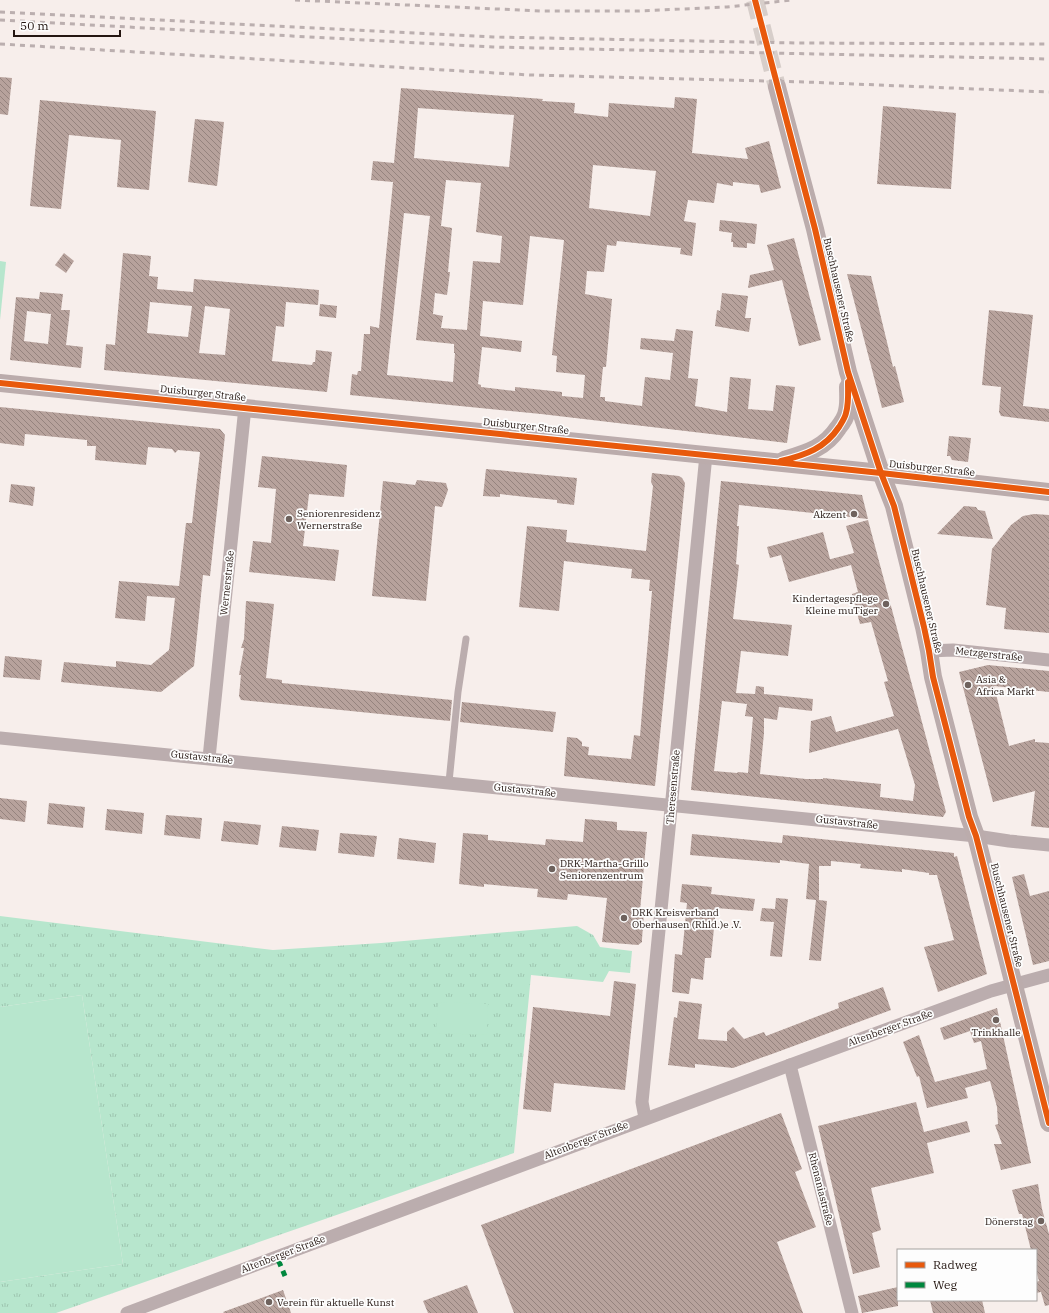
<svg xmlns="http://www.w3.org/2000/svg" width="1049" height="1313" viewBox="0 0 1049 1313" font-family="'IBM Plex Serif',serif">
	<defs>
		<pattern id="park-tufts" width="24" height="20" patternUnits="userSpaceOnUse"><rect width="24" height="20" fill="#b7e6cd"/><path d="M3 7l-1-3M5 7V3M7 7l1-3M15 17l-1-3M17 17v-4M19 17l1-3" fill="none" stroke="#9dc5af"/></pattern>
		<pattern id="building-back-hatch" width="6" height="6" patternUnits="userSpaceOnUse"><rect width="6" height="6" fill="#b7a29c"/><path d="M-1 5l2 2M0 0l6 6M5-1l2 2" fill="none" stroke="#95837e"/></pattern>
	</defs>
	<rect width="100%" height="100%" fill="#f7eeeb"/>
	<path fill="url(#park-tufts)" d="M0,916L273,950L381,943L577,926L593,935L600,947L632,951L630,973L609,971L603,982L531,975L514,1153L56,1313H0V1282L123,1264L82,995L0,1007Z"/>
	<g fill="#b7e6cd">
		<path d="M0,261L6,262L0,320Z"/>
		<path d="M82,995L123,1264L0,1282V1007Z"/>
		<path d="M438,1002L488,1004L487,1035L436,1033Z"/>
	</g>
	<g fill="url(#building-back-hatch)" fill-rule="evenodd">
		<path d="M0,77L12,78L8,115L0,114Z"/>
		<path d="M401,88L517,97L543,99L542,101L575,103L574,113L608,117L609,103L674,108L675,97L697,99L692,153L748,159L745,148L769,141L781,188L761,193L759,185L733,182V186L717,183L714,203L688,200L684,221L696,223L692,256L680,254L681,248L617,241L616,246L607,245L604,272L587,271L585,294L612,299L606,367H603L600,397H605V401L642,406L645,377L670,380L673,353L640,349L641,338L674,341L676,329L693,331L688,378L698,379L695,406L727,412L730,377L751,379L748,409L773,411L776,385L795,387L787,443L541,414L350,395L352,374L357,375L358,371H361L364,334H370V326L379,328L393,182L371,180L373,161L394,163ZM418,108L514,115L509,167L414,158ZM593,165L656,171L650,216L589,208ZM446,180L481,183L476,232L502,236L500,263L473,261L467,330L441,328L443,316L433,314L435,293L447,295L450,272H448L452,228L441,226ZM404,213L430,216L416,340L454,344V353H455L453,382L387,375ZM530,236L564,240L552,355L557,356L556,372L585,375L583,398L562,396V392L515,387V391L481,387V385L478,384L482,347L521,352L522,341L480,336L483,301L523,305Z"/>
		<path d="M40,100L156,111L149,190L117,187L121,140L69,135L61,209L30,206Z"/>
		<path d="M883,106L956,113L951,189L877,184Z"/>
		<path d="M195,119L224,122L217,186L188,182Z"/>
		<path d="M720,220L757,224L755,244L747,243V248L733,247V242H731L732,233L719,231Z"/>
		<path d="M794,238L821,340L799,346L782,280L748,288L750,275L774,270L767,245Z"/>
		<path d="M64,253L74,261L66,273L55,265Z"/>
		<path d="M123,253L151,256L149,276L158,277L157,289L193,292L194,279L319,290L318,305L286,302L284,327L276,326L272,361L312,365L313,362H315L316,350L332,352L327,392L104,370L106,344L115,345ZM150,302L192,306L188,337L147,333ZM205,306L230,309L225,355L199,353Z"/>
		<path d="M847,274L871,276L893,367L895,366L904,402L882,408Z"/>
		<path d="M40,292L63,294L61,310H70L66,345L83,347L81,368L10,360L16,297L39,299ZM27,311L51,314L48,344L24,341Z"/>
		<path d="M722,293L748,296L745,318H751L749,332L715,326L717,310L720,311Z"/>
		<path d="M320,304L337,306L336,318L319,316Z"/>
		<path d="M989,310L1033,315L1023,406L1049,409V422L1001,416L999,412L1001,387L982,385Z"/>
		<path d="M0,407L220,429L225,435L210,576L203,575L194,666L161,692L61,682L64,662L116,667V661L151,665L169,650L175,598L147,596L145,621L115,618L119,581L179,586L186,523H192L200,452L178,450L175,453L172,449L148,447L146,465L95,460L96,446H87V440L25,434L24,446L0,443Z"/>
		<path d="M949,436L971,438L968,462L952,460L950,456H947Z"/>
		<path d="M262,456L347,465L344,497L309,494L303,546L339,550L335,581L249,572L253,541L271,543L276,489L258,487Z"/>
		<path d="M486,469L577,478L574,505L557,503V500L526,497L500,494V497L483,496Z"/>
		<path d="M652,473L679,476L682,478L685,483L655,786L564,776L567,737L577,738L582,742V746L589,747L588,755L631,759L634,735L640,736L652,591H649L650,580L631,578L632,569L564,561L559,611L519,607L527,526L567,530L566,542L646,551L653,486L651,482Z"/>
		<path d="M417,480L446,483L448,490L442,507L435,506L426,601L372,596L383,481L415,485Z"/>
		<path d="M721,481L862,495L868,519L739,505L737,526H739L736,564L739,565L733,619L792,625L788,656L741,651L736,693L755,694L756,686L764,687V694L813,699L812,711L779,707L777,720L764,718V733L760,774L806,779H823V778L881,784L880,797L913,801L915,785L898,729L809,753L811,721L831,716L836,732L894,716L884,682L888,681L871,622L860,624L852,594L858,592L851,565L789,582L781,555L770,558L767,547L823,532L830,559H831L854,553L846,526L868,520L946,812L943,817L691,790ZM722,701L747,704L745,716L753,717L748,773L738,772L737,773L714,771Z"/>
		<path d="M11,484L35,487L33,506L9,502Z"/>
		<path d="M964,506L976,507L978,510L985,511L993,539L937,534Z"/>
		<path d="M1034,514L1049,515V633L1004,629L1006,608L986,605L992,549L1011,525L1023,516Z"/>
		<path d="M246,601L274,604L266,678L282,680V683L452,700L450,721L241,700L239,696L241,675H239L244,648H241L244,639Z"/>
		<path d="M5,656L42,660L40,680L3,677Z"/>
		<path d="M988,665L1049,671V692L994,686L1009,746L1035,739V742L1049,743V828L1031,826L1035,791L993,802L959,672Z"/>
		<path d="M462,702L556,712L553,732L460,722Z"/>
		<path d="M0,798L27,801L25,822L0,819Z"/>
		<path d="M49,803L85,807L83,828L47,824Z"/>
		<path d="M107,809L144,813L142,834L105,830Z"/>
		<path d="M166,815L202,818L200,839L164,835Z"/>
		<path d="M585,819L617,822V830L647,832L640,911L644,912L642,939V942L638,945L602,942L607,898L568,894L567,900L537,897L538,889L484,884V887L459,884L463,833L488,835V840L545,845L546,839L583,842Z"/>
		<path d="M224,821L261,825L258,845L221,841Z"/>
		<path d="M282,826L319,830L316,851L279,847Z"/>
		<path d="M340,833L377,836L374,857L338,853Z"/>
		<path d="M692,834L782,843L783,835L954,853V857L957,856L987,974L938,992L924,947L954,940L937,875H929V873L902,869V872L860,868L861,864L831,861V866H819V900L827,901L821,961L809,960L816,900L806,899L809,864L780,860V863L690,855Z"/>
		<path d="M399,838L436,843L434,863L397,859Z"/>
		<path d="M1024,874L1030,896L1049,891V961L1033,965L1012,877Z"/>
		<path d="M682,884L712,887L711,894L755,899L753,911L716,908L711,958H705L703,980L691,978L689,994L672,992L675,954L682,955L687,903L680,902Z"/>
		<path d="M776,898L788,899L782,957L770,956L774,922L760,921L762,908L775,909Z"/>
		<path d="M614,981L636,984L625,1090L554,1083L551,1112L523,1109L533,1007L610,1016Z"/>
		<path d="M883,987L891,1010L772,1054L733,1068L695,1064V1068L668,1065L674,1017L677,1018L679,1001L702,1004L698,1039L727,1041V1032L733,1027L744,1039L764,1032L766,1036L839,1008L838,1003Z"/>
		<path d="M997,1008L1031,1163L1001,1170L994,1144H1002L995,1125L998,1124L997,1107L990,1081L965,1088L968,1098L927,1108L919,1076L917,1077L903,1042L919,1035L935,1082L987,1069L981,1041L974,1043L970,1031L944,1040L940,1028Z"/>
		<path d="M916,1102L924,1132L967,1121L970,1132L927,1143L934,1173L871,1188L881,1230L872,1233L880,1267L853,1274L818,1126Z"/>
		<path d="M781,1113L802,1169L795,1172L816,1227L777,1242L803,1313H514L481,1225Z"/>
		<path d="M1038,1184L1042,1209L1049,1234V1305L1045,1306L1041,1292L1036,1293V1282L1039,1281L1036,1270V1250H1031L1022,1214H1019L1012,1190Z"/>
		<path d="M467,1285L478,1313H428L423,1301Z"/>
		<path d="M898,1287V1306L862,1313L858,1296Z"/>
		<path d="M283,1290L291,1313H224L223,1312Z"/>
		<path d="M930,1300H982L985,1313H933Z"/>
	</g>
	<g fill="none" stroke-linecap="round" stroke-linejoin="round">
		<path stroke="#d7ceca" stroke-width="18" stroke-dasharray="18 9" stroke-linecap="butt" d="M755,0L777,87"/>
		<path stroke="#bbadae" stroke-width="7" d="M449,782L458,692L466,639"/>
		<g stroke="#bbadae" stroke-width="13">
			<path d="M929,651L953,650L1049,660"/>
			<path d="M0,738L976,836L1009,841L1049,845"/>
			<path d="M209,758L245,407"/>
			<path d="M790,1065L852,1313"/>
			<path d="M645,1118L642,1102L706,455"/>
			<path d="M127,1313L790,1065L991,991L1049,975"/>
		</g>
		<g stroke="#bbacac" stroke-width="18">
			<path d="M777,87L815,229L848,372L881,473L894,506L924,627L929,651L933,677L969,817L976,836L1049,1123"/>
			<path d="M0,383L881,473L1049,492"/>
			<path d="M784,460C807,453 825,448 838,428C842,423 846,417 847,411C849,403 848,395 848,387"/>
		</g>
		<g stroke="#bbafaf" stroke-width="3" stroke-dasharray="5 5" stroke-linecap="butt">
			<path d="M295,0L542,11H638L727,7L792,0"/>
			<path d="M0,12L493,37L798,43L1049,44"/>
			<path d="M0,20L493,47L1049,59"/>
			<path d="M0,44L530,75L805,82L1049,92"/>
		</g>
		<path stroke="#00873e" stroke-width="5" stroke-dasharray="10 5" stroke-linecap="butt" d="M277,1257L285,1276"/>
		<g stroke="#fdfdfd" stroke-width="8">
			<g id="cycleway">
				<path d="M755,0L815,229L848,372L881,473L894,506L924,627L929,651L933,677L969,817L976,836L1049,1123"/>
				<path d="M0,383L881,473L1049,492"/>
				<path d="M781,461C806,455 825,448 839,427C842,422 845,418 846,413C849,403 848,392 848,382"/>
			</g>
		</g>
		<use href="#cycleway" stroke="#e8590c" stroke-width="6"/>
	</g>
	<g fill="#6e625d" stroke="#fdfdfd" stroke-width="1.5">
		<circle cx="854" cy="514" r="4"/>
		<circle cx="289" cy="519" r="4"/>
		<circle cx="886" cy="604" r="4"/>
		<circle cx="968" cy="685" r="4"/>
		<circle cx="552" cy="869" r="4"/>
		<circle cx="624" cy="918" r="4"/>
		<circle cx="996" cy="1020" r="4"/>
		<circle cx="1041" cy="1221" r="4"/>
		<circle cx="269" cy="1302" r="4"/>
	</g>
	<g text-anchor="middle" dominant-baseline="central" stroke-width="3.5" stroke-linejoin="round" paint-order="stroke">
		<g font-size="10" fill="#241611" stroke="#fdfdfd">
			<text transform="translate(839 290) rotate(77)">Buschhausener Straße</text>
			<text transform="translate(203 393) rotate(6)">Duisburger Straße</text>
			<text transform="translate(526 426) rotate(6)">Duisburger Straße</text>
			<text transform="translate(932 468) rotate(6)">Duisburger Straße</text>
			<text transform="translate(227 583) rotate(-84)">Wernerstraße</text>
			<text transform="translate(927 601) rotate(77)">Buschhausener Straße</text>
			<text transform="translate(989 654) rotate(6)">Metzgerstraße</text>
			<text transform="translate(202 757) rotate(6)">Gustavstraße</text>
			<text transform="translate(673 787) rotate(-85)">Theresenstraße</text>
			<text transform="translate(525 790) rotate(6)">Gustavstraße</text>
			<text transform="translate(847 822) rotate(6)">Gustavstraße</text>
			<text transform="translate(1007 915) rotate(76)">Buschhausener Straße</text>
			<text transform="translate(890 1028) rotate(-20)">Altenberger Straße</text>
			<text transform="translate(586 1140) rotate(-21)">Altenberger Straße</text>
			<text transform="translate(821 1189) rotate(76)">Rhenaniastraße</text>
			<text transform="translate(283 1254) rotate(-21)">Altenberger Straße</text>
		</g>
		<g font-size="10" fill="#241611" stroke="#fdfdfd" text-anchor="start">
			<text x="297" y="513">Seniorenresidenz<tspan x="297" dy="12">Wernerstraße</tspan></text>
			<text x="846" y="514" text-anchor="end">Akzent</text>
			<text x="878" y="598" text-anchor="end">Kindertagespflege<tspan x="878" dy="12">Kleine muTiger</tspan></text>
			<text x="976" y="679">Asia &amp;<tspan x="976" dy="12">Africa Markt</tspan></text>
			<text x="560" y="863">DRK-Martha-Grillo<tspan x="560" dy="12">Seniorenzentrum</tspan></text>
			<text x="632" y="912">DRK Kreisverband<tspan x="632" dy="12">Oberhausen (Rhld.)e .V.</tspan></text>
			<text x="996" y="1032" text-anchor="middle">Trinkhalle</text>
			<text x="1033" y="1221" text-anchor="end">Dönerstag</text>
			<text x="277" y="1302">Verein für aktuelle Kunst</text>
		</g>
	</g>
	<rect x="897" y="1249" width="140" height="52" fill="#fdfdfd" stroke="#a6a19f"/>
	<rect x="905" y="1262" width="20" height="6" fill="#e8590c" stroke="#a6a19f"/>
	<text x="933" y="1269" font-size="12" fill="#241611">Radweg</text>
	<rect x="905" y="1282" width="20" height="6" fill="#00873e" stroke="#a6a19f"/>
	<text x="933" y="1289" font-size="12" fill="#241611">Weg</text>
	<path d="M14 30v6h106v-6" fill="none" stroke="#241611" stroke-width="2"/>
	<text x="20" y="30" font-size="12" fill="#241611" stroke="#fdfdfd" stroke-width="3" paint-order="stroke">50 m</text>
</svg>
